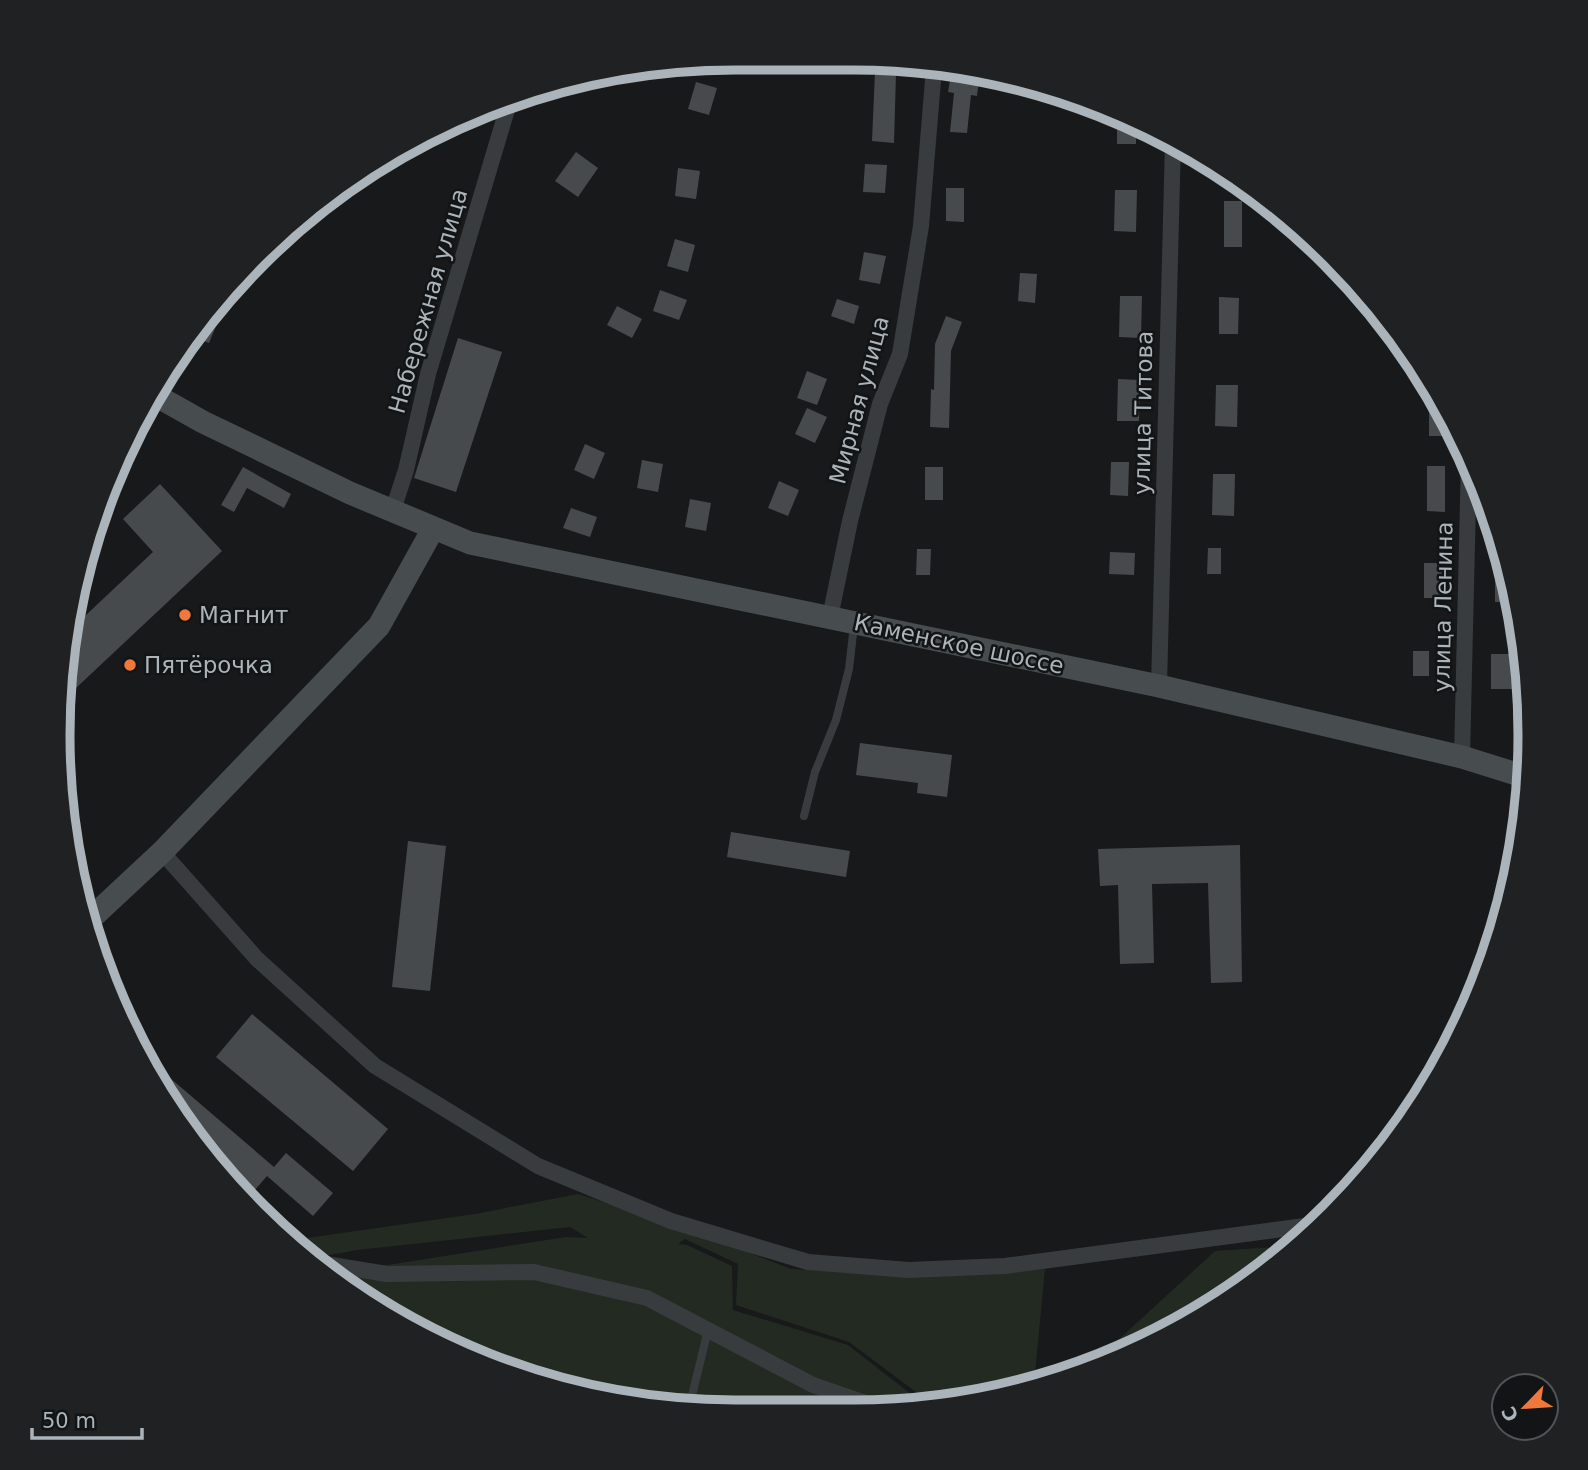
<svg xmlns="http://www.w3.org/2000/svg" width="1588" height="1470" viewBox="0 0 1588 1470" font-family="'DejaVu Sans',sans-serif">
	<rect width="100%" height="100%" fill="#18191a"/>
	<g fill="#232a22">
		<path d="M578,1194L677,1225L791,1269L925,1276L1045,1269L1034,1384L985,1399L946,1403L920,1395L849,1342L736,1305L738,1264L685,1239L678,1244L687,1245L732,1266L733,1310L848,1345L916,1398L936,1404L853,1412L646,1406L517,1376L396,1321L330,1274L566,1237L588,1238L570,1227L357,1250L309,1259L286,1241L475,1214Z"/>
		<path d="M1293,1246L1229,1298L1112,1361L1099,1365L1104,1353L1215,1251Z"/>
	</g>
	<g fill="#474a4d">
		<path d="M875,72L896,73L894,143L872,141Z"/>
		<path d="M951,75L979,79L977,96L971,95L967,133L950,132L954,93L948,92Z"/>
		<path d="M696,82L717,88L709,115L688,109Z"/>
		<path d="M1117,112L1136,122V144H1117Z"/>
		<path d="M576,152L598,168L578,197L555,181Z"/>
		<path d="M865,164L887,165L885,193L863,192Z"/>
		<path d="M678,168L700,171L696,199L675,196Z"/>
		<path d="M946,188H964V222L946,221Z"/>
		<path d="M1115,190H1137L1136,232L1114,231Z"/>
		<rect x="1224" y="201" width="18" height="46"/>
		<path d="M675,239L695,245L688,272L667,266Z"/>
		<path d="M864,252L886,256L880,284L859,280Z"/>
		<path d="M1020,273L1037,274L1035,303L1018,301Z"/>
		<path d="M660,290L687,300L679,320L653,311Z"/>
		<path d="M1120,296H1142L1141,338L1119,337Z"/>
		<path d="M1219,297L1239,298L1238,334H1219Z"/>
		<path d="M837,299L859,306L854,324L831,316Z"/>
		<path d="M617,306L642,319L632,338L607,325Z"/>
		<path d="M208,315L219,319L209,343L194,337Z"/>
		<path d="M946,316L962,322L951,351L949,428L930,427L931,389L934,390L935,344Z"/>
		<path d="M458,338L502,352L456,492L414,478Z"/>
		<path d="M807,371L827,379L817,405L797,398Z"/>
		<path d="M1118,379L1140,380L1139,421H1117Z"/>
		<path d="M1429,383L1447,417V436H1429Z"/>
		<path d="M1216,385H1238L1237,427L1215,426Z"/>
		<path d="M807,408L827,417L815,443L795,434Z"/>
		<path d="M585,444L605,453L594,479L574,470Z"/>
		<path d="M642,460L663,464L658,492L637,488Z"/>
		<path d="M1111,462H1129L1128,496L1110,495Z"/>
		<path d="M1427,466H1445V512L1427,511Z"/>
		<path d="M243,467L291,494L284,508L247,488L234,512L221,505Z"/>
		<rect x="925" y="467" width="18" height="33"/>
		<path d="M1213,474H1235L1234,516L1212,515Z"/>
		<path d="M779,481L799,490L788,516L768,508Z"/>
		<path d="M160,484L222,551L60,703L59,691L69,631L153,552L123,519Z"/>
		<path d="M690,499L711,503L706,531L685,527Z"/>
		<path d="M571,508L597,517L590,537L563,528Z"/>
		<path d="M1208,548H1221V574H1207Z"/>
		<path d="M917,549H931L930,575H916Z"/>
		<path d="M1110,552L1135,553L1134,575L1109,574Z"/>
		<rect x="1424" y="563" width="23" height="35"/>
		<path d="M1495,568H1506L1517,602H1495Z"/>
		<rect x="1413" y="651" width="16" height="25"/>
		<rect x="1491" y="654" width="24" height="35"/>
		<path d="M860,743L952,755L947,797L917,793L918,783L856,775Z"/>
		<path d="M731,832L850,851L846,877L727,857Z"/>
		<path d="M408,841L446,846L430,991L392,987Z"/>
		<path d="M1240,845L1242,982L1211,983L1208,883L1152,884L1154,963L1120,964L1118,885L1100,886L1098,849Z"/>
		<path d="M252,1014L388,1129L353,1171L216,1057Z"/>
		<path d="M142,1054L274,1167L286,1153L333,1193L313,1216L267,1176L248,1198L172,1112Z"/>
	</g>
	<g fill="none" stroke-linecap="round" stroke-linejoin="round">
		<g stroke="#393c3f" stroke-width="8">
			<path d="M804,816L815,772L836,720L849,669L854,625"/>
			<path d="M689,1408L708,1330"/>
		</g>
		<g stroke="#393c3f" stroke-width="16">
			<path d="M392,513L406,470L428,374L509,103"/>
			<path d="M830,617L850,521L880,404L900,354L921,226L934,68"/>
			<path d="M1159,686L1173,142"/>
			<path d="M1462,757L1469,458"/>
			<path d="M162,852L257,959L375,1066L538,1166L671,1221L808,1262L909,1270L1005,1266L1320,1224"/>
			<path d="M313,1262L387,1274L534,1272L647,1298L813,1385L883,1409"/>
		</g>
		<g stroke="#474c4f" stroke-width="23">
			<path d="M155,395L203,422L350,493L470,543L1159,686L1462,757L1526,777"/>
			<path d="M87,922L162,852L379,626L433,529"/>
		</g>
	</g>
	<g fill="#f0783a" stroke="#131415" stroke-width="2.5">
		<circle cx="185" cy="615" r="7"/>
		<circle cx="130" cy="665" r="7"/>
	</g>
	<g text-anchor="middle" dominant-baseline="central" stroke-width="5" stroke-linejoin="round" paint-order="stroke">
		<g font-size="23" fill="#aab4ba" stroke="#131415">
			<text transform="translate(428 301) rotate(-74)">Набережная улица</text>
			<text transform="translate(859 400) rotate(-75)">Мирная улица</text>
			<text transform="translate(1143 413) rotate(-89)">улица Титова</text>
			<text transform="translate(1443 607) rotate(-89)">улица Ленина</text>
			<text transform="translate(959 644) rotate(12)">Каменское шоссе</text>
		</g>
		<g font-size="23" fill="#aab4ba" stroke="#131415" text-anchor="start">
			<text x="199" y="615">Магнит</text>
			<text x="144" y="665">Пятёрочка</text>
		</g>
	</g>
	<path d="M0 0H1588V1470H0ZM735 70H853A665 665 0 0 1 1518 735V735A665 665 0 0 1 853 1400H735A665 665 0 0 1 70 735V735A665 665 0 0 1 735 70Z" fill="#1f2122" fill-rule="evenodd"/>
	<path fill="none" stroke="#aab4ba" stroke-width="9" d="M735 70H853A665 665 0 0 1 1518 735V735A665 665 0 0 1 853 1400H735A665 665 0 0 1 70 735V735A665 665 0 0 1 735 70Z"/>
	<g transform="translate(1525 1407) rotate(245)"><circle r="33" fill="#131415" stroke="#4f5457" stroke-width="2"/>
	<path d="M0-5L12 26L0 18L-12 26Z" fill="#f0783a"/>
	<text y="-10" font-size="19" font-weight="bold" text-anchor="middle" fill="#aab4ba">С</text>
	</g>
	<path d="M32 1428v10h110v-10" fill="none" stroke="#aab4ba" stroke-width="3.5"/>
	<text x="42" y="1428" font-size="21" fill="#aab4ba" stroke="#131415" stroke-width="5" paint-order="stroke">50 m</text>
</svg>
